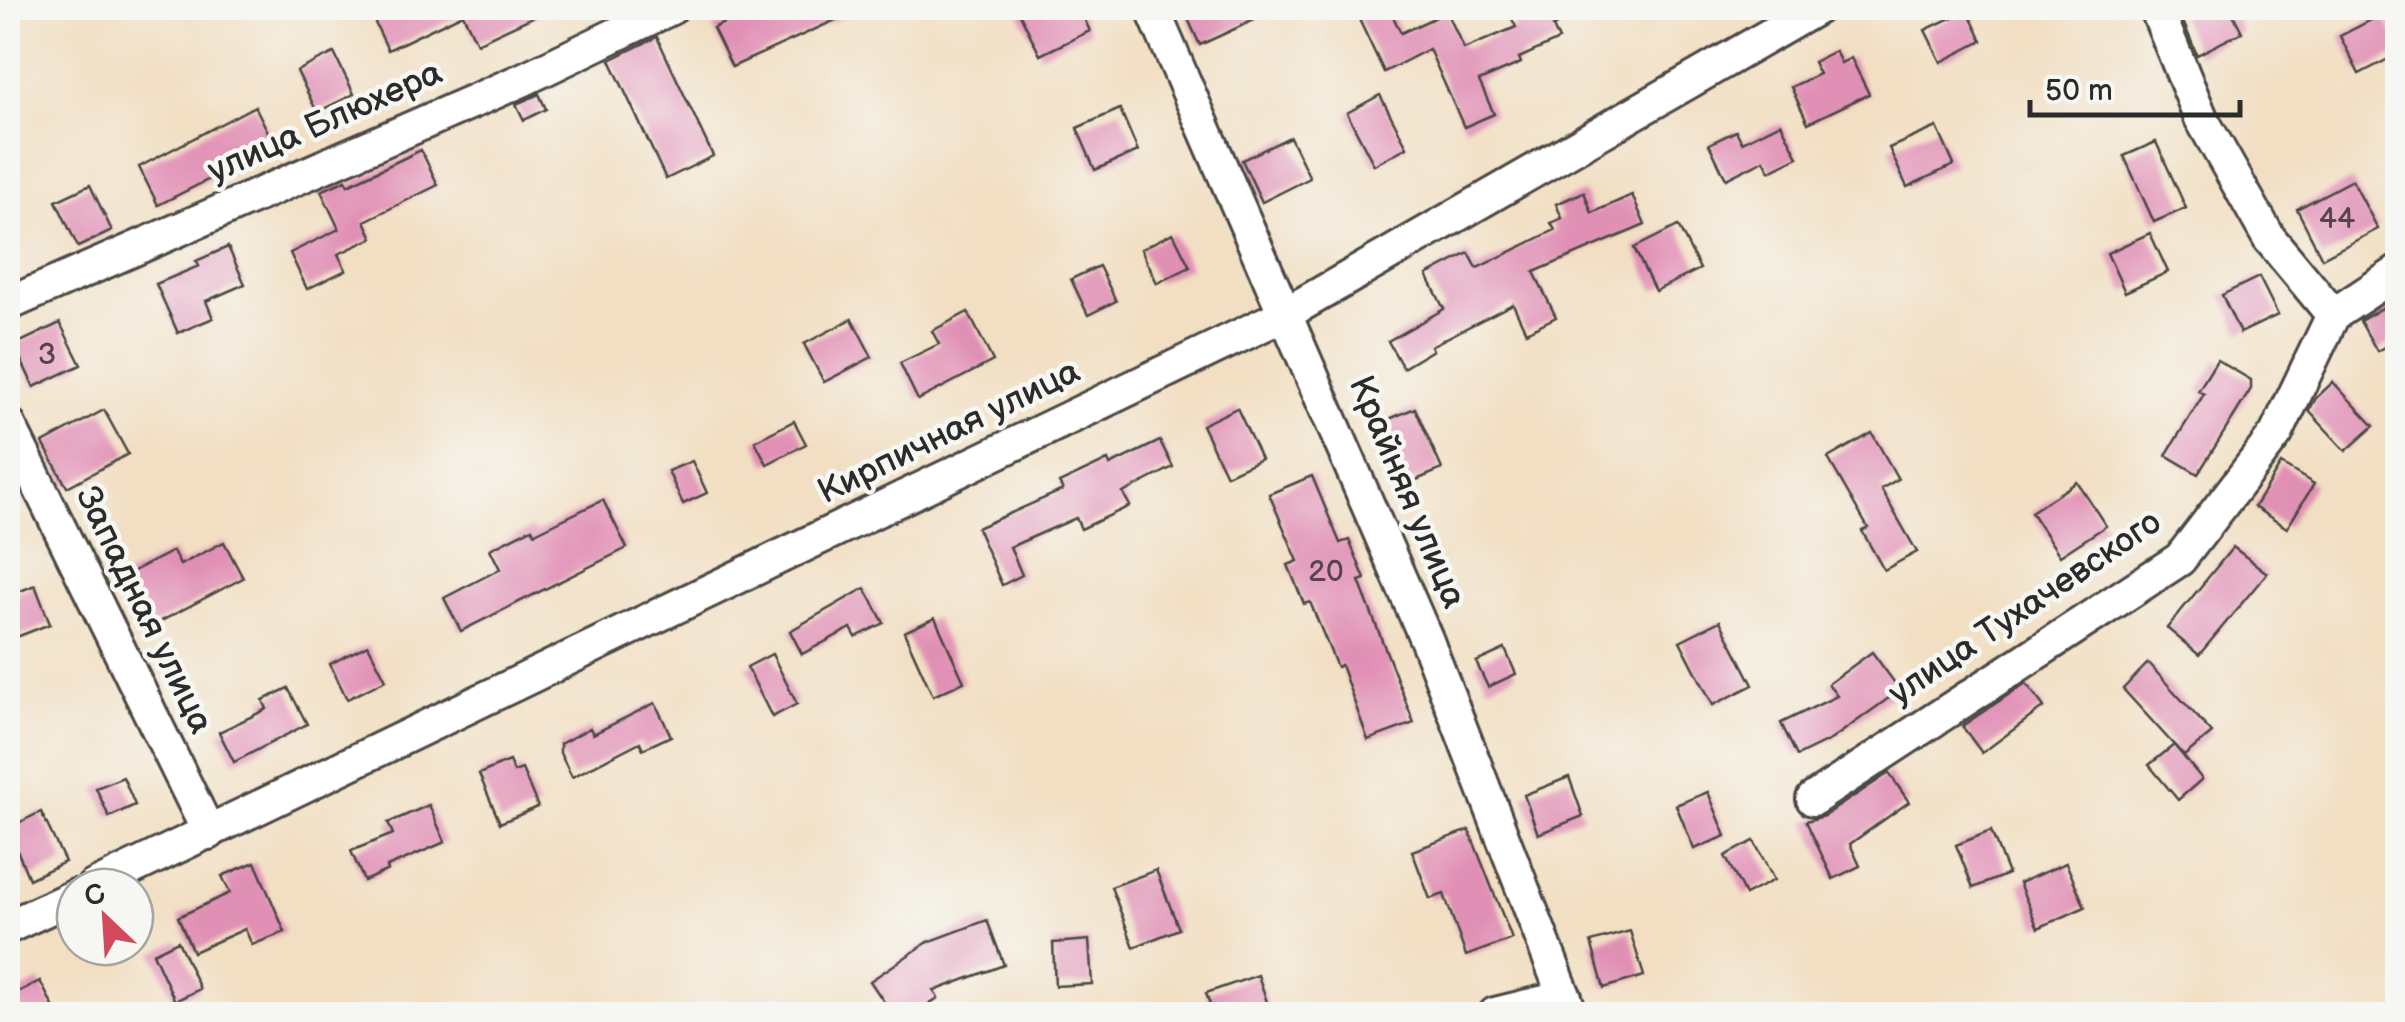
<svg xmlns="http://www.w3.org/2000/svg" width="2405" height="1022" viewBox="0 0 2405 1022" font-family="'Balsamiq Sans',sans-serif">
	<rect width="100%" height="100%" fill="#f6f6f2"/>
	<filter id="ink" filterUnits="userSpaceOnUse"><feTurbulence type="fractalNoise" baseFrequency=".01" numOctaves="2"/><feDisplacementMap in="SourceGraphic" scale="20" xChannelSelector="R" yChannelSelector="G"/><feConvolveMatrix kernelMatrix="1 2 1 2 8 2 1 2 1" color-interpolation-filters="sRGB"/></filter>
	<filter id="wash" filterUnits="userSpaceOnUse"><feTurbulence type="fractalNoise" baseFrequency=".0048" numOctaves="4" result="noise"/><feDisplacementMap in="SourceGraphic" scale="40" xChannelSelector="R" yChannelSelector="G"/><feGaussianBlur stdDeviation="2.25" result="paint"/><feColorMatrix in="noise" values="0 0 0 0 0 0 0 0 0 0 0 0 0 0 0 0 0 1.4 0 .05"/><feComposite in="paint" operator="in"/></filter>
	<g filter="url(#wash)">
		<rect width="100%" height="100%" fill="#f2dfc3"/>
		<g id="blocks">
			<g fill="#e190b5">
				<path d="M368,8H552L477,43L463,14L388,50Z"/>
				<path d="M755,8H862L732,67L713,28Z"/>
				<path d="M1017,8H1079L1090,31L1040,55Z"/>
				<path d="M1183,8H1280L1200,45Z"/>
				<path d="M1371,8H1389L1401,33L1447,12L1464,49L1516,27L1511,17L1532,8H1589L1553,27L1559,40L1519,58L1521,63L1479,81L1494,114L1464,127L1429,49L1384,72L1357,15Z"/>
				<path d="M2194,8H2230L2242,32L2197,55L2180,14Z"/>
				<path d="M1967,10L1982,41L1941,62L1925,30Z"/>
				<path d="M2383,14L2398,42V54L2359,74L2340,36Z"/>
				<path d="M657,37L713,156L666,179L610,60Z"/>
				<path d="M1835,51L1841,63L1851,58L1869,94L1808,123L1791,87L1819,74L1813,62Z"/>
				<path d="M334,53L354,94L317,112L297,71Z"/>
				<path d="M539,94L546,109L524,120L516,104Z"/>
				<path d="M1380,95L1407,147L1374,165L1347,113Z"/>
				<path d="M255,106L275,146L158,205L139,167Z"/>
				<path d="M1120,109L1138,151L1095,170L1077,128Z"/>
				<path d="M1781,123L1798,157L1770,171L1764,160L1726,179L1709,144L1736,131L1742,142Z"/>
				<path d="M1937,127L1954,165L1907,187L1889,148Z"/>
				<path d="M1290,137L1310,178L1262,202L1242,160Z"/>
				<path d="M2156,142L2186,208L2154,222L2124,156Z"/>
				<path d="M421,150L438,185L365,221L373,238L338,254L346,270L307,289L290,253L339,229L321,191L346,180L348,185Z"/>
				<path d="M2352,180L2378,229L2322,258L2297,209Z"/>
				<path d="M90,185L112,231L78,247L56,201Z"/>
				<path d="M1584,192L1592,213L1632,195L1645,225L1534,272L1556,317L1526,332L1513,304L1431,346L1433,350L1403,368L1388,341L1444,309L1427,275L1469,253L1477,268L1555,230L1551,223L1562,218L1556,204Z"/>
				<path d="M1678,226L1700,269L1655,291L1634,248Z"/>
				<path d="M1173,233L1190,267L1157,283L1141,249Z"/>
				<path d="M2150,233L2168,272L2125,292L2107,253Z"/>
				<path d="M228,247L245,284L206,301L213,318L178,333L156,284L199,266L196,261Z"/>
				<path d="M1099,266L1116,301L1088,315L1071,279Z"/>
				<path d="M2259,277L2278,315L2240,333L2222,295Z"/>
				<path d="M2398,299V339L2377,351L2360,321Z"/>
				<path d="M968,312L993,361L918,400L900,363L939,344L932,331Z"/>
				<path d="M852,319L872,357L824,382L804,344Z"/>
				<path d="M60,323L81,365L34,387L14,345Z"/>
				<path d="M2217,360L2251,380V389L2198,474L2166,455L2204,394L2198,391Z"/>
				<path d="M2333,382L2374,426L2346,451L2309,411L2316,398Z"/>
				<path d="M1237,408L1261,459L1226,475L1202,425Z"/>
				<path d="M1415,408L1442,469L1400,487L1373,426Z"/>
				<path d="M104,410L128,454L67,487L43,443Z"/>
				<path d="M794,421L806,444L767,464L755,441Z"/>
				<path d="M1872,433L1898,479L1881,489L1917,552L1884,570L1862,531L1868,528L1828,458Z"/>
				<path d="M1160,441L1173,467L1123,493L1130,506L1081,529L1076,518L1010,547L1022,575L1002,585L977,528L1063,490L1059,483L1108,460L1110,465Z"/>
				<path d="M692,461L707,493L683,504L668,471Z"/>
				<path d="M2281,464L2314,484L2287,528L2254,507Z"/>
				<path d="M1312,476L1340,543L1349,540L1365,579L1359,581L1414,723L1368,740L1341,665L1337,667L1310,602L1304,604L1288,565L1298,561L1269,494Z"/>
				<path d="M2077,482L2106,526L2060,556L2031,512Z"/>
				<path d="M603,500L627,548L461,631L444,598L500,569L490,549L532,528L535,533Z"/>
				<path d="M224,542L243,578L146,629L120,578L173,551L180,565Z"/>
				<path d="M2233,547L2267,573L2199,655L2167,628Z"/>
				<path d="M35,585L50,624L14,638L8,621V596Z"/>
				<path d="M865,588L884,623L856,637L851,628L802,654L790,631Z"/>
				<path d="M935,618L964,682L933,696L904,632Z"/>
				<path d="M1720,621L1753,685L1713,705L1680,641Z"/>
				<path d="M368,645L386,680L347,699L330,664Z"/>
				<path d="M1505,649L1516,674L1488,687L1476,662Z"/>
				<path d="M1872,652L1900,690L1832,739L1797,756L1781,723L1837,696L1828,684Z"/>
				<path d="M772,654L797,704L772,717L747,667Z"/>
				<path d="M2148,663L2212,733L2184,756L2123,689Z"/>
				<path d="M2026,683L2044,707L1982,753L1962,726Z"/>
				<path d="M288,688L307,724L234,762L219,732L267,709L263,700Z"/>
				<path d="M655,703L671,736L643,749L640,742L572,777L560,753V744L590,728L593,734Z"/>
				<path d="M2174,745L2202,779L2178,800L2149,765Z"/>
				<path d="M509,761L514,772L522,769L538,807L500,823L479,774Z"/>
				<path d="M1889,773L1909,802L1850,844L1860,866L1833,879L1806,821L1824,816Z"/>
				<path d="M123,777L135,805L109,817L96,788Z"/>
				<path d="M1569,777L1583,816L1538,834L1524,795Z"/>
				<path d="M1708,792L1726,836L1694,849L1676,805Z"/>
				<path d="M429,805L445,842L387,867L388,870L364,881L351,851L393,834L388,823Z"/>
				<path d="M41,812L65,862L29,879L8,828Z"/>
				<path d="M1469,830L1512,939L1466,956L1444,894L1430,899L1412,851Z"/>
				<path d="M1991,831L2008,874L1973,888L1956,845Z"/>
				<path d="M1754,841L1774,880L1745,895L1725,856Z"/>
				<path d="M255,862L285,932L252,945L245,929L193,952L178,917L230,893L222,876Z"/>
				<path d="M2066,863L2085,907L2038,928L2019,883Z"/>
				<path d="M1156,870L1179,929L1134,947L1111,887Z"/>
				<path d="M987,920L1004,965L934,991L938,998L913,1014H892L870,981L928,942Z"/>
				<path d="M1630,931L1644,976L1604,988L1591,942Z"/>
				<path d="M1089,940L1092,984L1055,986L1053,943Z"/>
				<path d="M178,941L200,989L175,1001L153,953Z"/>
				<path d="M1258,975L1271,1014H1213L1206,993Z"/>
				<path d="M40,981L57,1014H19L10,996Z"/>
			</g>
		</g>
	</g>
	<g filter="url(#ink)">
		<use href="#blocks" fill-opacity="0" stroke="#494642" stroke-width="2.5"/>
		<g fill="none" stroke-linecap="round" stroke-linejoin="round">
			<g stroke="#494642" stroke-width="38">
				<g id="street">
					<path d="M1152,8L1427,641L1571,1014"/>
					<path d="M2156,8L2201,118L2269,238L2333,315"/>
					<path d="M8,304L522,80L671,8"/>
					<path d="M8,423L209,833"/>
					<path d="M1813,799L2180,559L2276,434L2333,315L2398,272"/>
					<path d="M93,887L1287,313L1817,8"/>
					<path d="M8,927L75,896"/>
					<path d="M1495,1014L1565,997"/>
				</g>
			</g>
			<use href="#street" stroke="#fff" stroke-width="32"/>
		</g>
	</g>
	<g text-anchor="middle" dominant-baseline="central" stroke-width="9" stroke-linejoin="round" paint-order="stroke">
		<g font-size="30" fill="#58444e">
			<text x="2337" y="219">44</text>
			<text x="47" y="355">3</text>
			<text x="1326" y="572">20</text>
		</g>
		<g font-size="35" fill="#2b2b2b" stroke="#f6f6f2">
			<text transform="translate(325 122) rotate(-24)">улица Блюхера</text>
			<text transform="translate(949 432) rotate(-26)">Кирпичная улица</text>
			<text transform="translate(1407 492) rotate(67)">Крайняя улица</text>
			<text transform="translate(2025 608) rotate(-34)">улица Тухачевского</text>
			<text transform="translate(144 610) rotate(64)">Западная улица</text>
		</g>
	</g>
	<rect width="2405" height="1022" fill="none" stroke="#f6f6f2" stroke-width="40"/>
	<g transform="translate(105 917) rotate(335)"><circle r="48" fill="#f6f6f2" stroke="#a5a5a2" stroke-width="2.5"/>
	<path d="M0-8L18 38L0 25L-18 38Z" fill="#d1495b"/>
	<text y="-15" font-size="28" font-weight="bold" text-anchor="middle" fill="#2b2b2b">С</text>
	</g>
	<path d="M2030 100v15h210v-15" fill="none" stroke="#2b2b2b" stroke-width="5"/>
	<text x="2045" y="100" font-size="30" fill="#2b2b2b" stroke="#f6f6f2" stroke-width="8" paint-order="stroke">50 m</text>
</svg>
